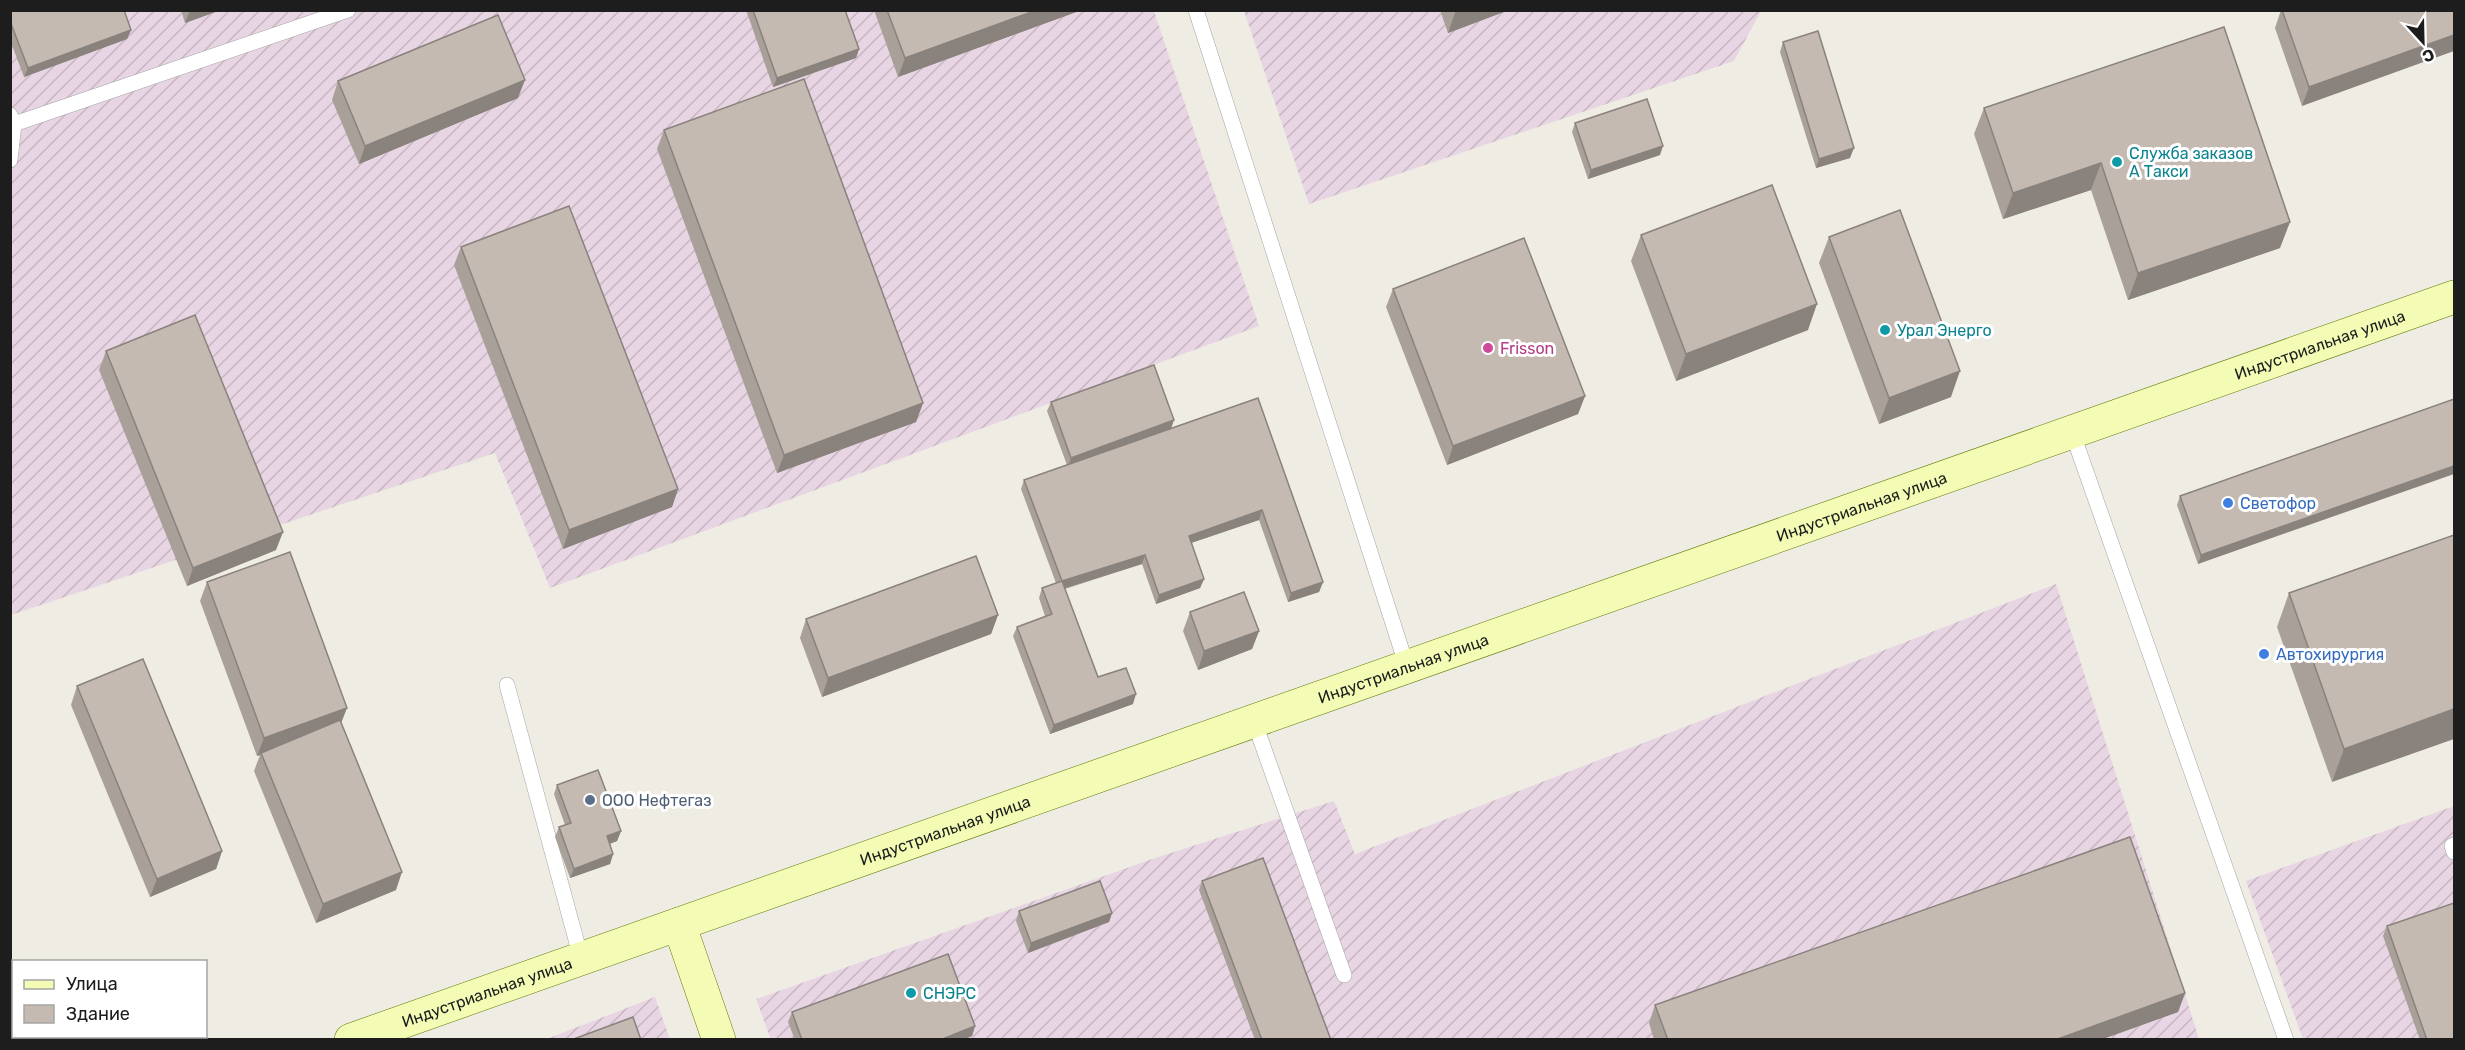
<svg xmlns="http://www.w3.org/2000/svg" width="2465" height="1050" viewBox="0 0 2465 1050" font-family="Rubik,sans-serif">
	<defs>
		<pattern id="industrial-furrows" width="10" height="10" patternUnits="userSpaceOnUse" patternTransform="scale(1.5)"><rect width="10" height="10" fill="#e8d5e3"/><path d="M-1 1l2-2M0 10L10 0M9 11l2-2" fill="none" stroke="#c7b6c2"/></pattern>
	</defs>
	<rect width="100%" height="100%" fill="#efece3"/>
	<g fill="url(#industrial-furrows)">
		<path d="M10,11H1154L1259,326L550,588L495,453L11,615Z"/>
		<path d="M1244,11H1761L1734,61L1309,204Z"/>
		<path d="M2056,584L2199,1039L771,1040L756,999L1158,857L1334,801L1355,854Z"/>
		<path d="M2454,806V1039H2303L2246,881Z"/>
		<path d="M655,997L670,1039L544,1040Z"/>
	</g>
	<g fill="none" stroke-linecap="round" stroke-linejoin="round">
		<g stroke="#a4a4a4" stroke-width="16">
			<g id="lane">
				<path d="M1196,10L1407,667"/>
				<path d="M10,115L14,124L10,160"/>
				<path d="M14,124L348,10"/>
				<path d="M2072,432L2286,1040"/>
				<path d="M507,685L581,958"/>
				<path d="M1254,721L1344,975"/>
				<path d="M2454,845L2452,846L2454,852"/>
			</g>
		</g>
		<g stroke="#627702" stroke-width="34">
			<g id="secondary">
				<path d="M679,924L719,1040"/>
				<path id="s1" d="M351,1040L2454,297"/>
			</g>
		</g>
		<use href="#lane" stroke="#fff" stroke-width="15"/>
		<use href="#secondary" stroke="#f3fbb5" stroke-width="33"/>
	</g>
	<g fill="#a9a099">
		<path d="M10,10L131,30L127,39L24,77L10,40Z"/>
		<path d="M181,10H221L185,23Z"/>
		<path d="M746,10H845L859,49L856,58L773,87Z"/>
		<path d="M874,10H1079V11L898,77Z"/>
		<path d="M1440,10H1509L1448,33Z"/>
		<path d="M2281,10H2454L2302,106L2275,28Z"/>
		<path d="M1783,42L1850,158L1816,168L1780,52Z"/>
		<path d="M338,81L518,98L359,164L332,100Z"/>
		<path d="M1984,108L2280,248L2128,300L2091,190L2003,219L1974,134Z"/>
		<path d="M1575,123L1660,155L1588,179L1572,132Z"/>
		<path d="M664,130L923,403L916,422L777,473L657,149Z"/>
		<path d="M1641,235L1808,330L1676,381L1631,261Z"/>
		<path d="M1829,237L1951,397L1879,424L1819,263Z"/>
		<path d="M461,247L678,489L672,507L563,549L454,265Z"/>
		<path d="M1393,289L1585,396L1578,414L1447,465L1386,307Z"/>
		<path d="M106,351L276,550L187,586L99,370Z"/>
		<path d="M1258,398L1323,582L1319,592L1288,602L1259,520L1191,543L1204,579L1200,588L1156,604L1142,564L1065,589L1098,677L1133,704L1050,734L1013,636L1017,627L1045,616L1039,598L1042,588L1056,583L1021,489L1024,480L1067,465L1047,411L1051,402L1171,428Z"/>
		<path d="M2454,399L2198,564L2177,505L2180,496Z"/>
		<path d="M2454,535L2332,782L2277,627L2289,593Z"/>
		<path d="M207,582L341,722L396,890L316,923L254,771L260,755L257,756L200,601Z"/>
		<path d="M1190,612L1259,631L1252,649L1198,670L1183,631Z"/>
		<path d="M998,615L991,634L822,697L800,638L806,619Z"/>
		<path d="M77,686L222,851L216,869L150,897L71,705Z"/>
		<path d="M557,785L621,831L617,841L610,844L613,854L610,864L570,878L555,837L559,827L565,825L554,794Z"/>
		<path d="M1202,881L1331,1040H1255L1199,890Z"/>
		<path d="M1019,911L1112,913L1109,922L1028,953L1016,921Z"/>
		<path d="M2387,926L2454,1040H2420L2383,936Z"/>
		<path d="M2185,993L2178,1012L2100,1040H1654L1649,1023L1655,1005Z"/>
		<path d="M792,1012L975,1026L972,1036L962,1040H795L788,1022Z"/>
	</g>
	<g fill="#89827d">
		<path d="M190,10H221L185,23Z"/>
		<path d="M1037,10H1079V11L898,77L905,58Z"/>
		<path d="M1456,10H1509L1448,33Z"/>
		<path d="M131,30L127,39L24,77L28,68Z"/>
		<path d="M2454,35V51L2302,106L2309,87Z"/>
		<path d="M859,49L856,58L773,87L777,78Z"/>
		<path d="M525,80L518,98L359,164L365,146Z"/>
		<path d="M1663,146L1660,155L1588,179L1591,170Z"/>
		<path d="M1854,148L1850,158L1816,168L1819,159Z"/>
		<path d="M2101,163L2091,190L2003,219L2013,193Z"/>
		<path d="M2290,222L2280,248L2128,300L2138,273Z"/>
		<path d="M1817,304L1808,330L1676,381L1686,354Z"/>
		<path d="M1960,371L1951,397L1879,424L1889,398Z"/>
		<path d="M1585,396L1578,414L1447,465L1453,446Z"/>
		<path d="M923,403L916,422L777,473L784,455Z"/>
		<path d="M1174,420L1171,429L1068,467L1071,458Z"/>
		<path d="M2454,466V474L2198,564L2201,555Z"/>
		<path d="M678,489L672,507L563,549L569,530Z"/>
		<path d="M1262,510L1259,520L1185,545L1189,536Z"/>
		<path d="M283,532L276,550L187,586L193,568Z"/>
		<path d="M1145,555L1142,564L1059,590L1062,581Z"/>
		<path d="M1204,579L1200,588L1156,604L1159,595Z"/>
		<path d="M1323,582L1319,592L1288,602L1291,593Z"/>
		<path d="M998,615L991,634L822,697L828,678Z"/>
		<path d="M1259,631L1252,649L1198,670L1204,651Z"/>
		<path d="M1136,694L1133,704L1050,734L1054,725Z"/>
		<path d="M347,708L340,726L261,753L260,755L257,756L264,738Z"/>
		<path d="M2454,709V739L2332,782L2344,749Z"/>
		<path d="M621,831L617,841L603,846L607,836Z"/>
		<path d="M222,851L216,869L150,897L157,879Z"/>
		<path d="M613,854L610,864L570,878L574,869Z"/>
		<path d="M402,872L396,890L316,923L323,904Z"/>
		<path d="M1112,913L1109,922L1028,953L1031,943Z"/>
		<path d="M2185,993L2178,1012L2100,1040H2055Z"/>
		<path d="M975,1026L972,1036L962,1040H940Z"/>
	</g>
	<g fill="#c4bab2" stroke="#89827d" stroke-width="1.5">
		<path d="M10,10H124L131,30L28,68L10,21Z"/>
		<path d="M753,10H845L859,49L777,78Z"/>
		<path d="M887,10H1037L905,58Z"/>
		<path d="M2282,10H2454V35L2309,87Z"/>
		<path d="M498,15L525,80L365,146L338,81Z"/>
		<path d="M2224,27L2290,222L2138,273L2101,163L2013,193L1984,108Z"/>
		<path d="M1818,31L1854,148L1819,159L1783,42Z"/>
		<path d="M804,79L923,403L784,455L664,130Z"/>
		<path d="M1647,99L1663,146L1591,170L1575,123Z"/>
		<path d="M1772,185L1817,304L1686,354L1641,235Z"/>
		<path d="M569,206L678,489L569,530L461,247Z"/>
		<path d="M1900,210L1960,371L1889,398L1829,237Z"/>
		<path d="M1524,238L1585,396L1453,446L1393,289Z"/>
		<path d="M195,315L283,532L193,568L106,351Z"/>
		<path d="M1154,365L1174,420L1071,458L1051,402Z"/>
		<path d="M1258,398L1323,582L1291,593L1262,510L1189,536L1204,579L1159,595L1145,555L1062,581L1098,677L1126,668L1136,694L1054,725L1017,627L1052,614L1042,588L1062,581L1024,480Z"/>
		<path d="M2454,399V466L2201,555L2180,496Z"/>
		<path d="M2454,535V709L2344,749L2289,593Z"/>
		<path d="M290,552L347,708L264,738L207,582Z"/>
		<path d="M976,556L998,615L828,678L806,619Z"/>
		<path d="M1244,592L1259,631L1204,651L1190,612Z"/>
		<path d="M143,659L222,851L157,879L77,686Z"/>
		<path d="M340,720L402,872L323,904L261,753Z"/>
		<path d="M598,770L621,831L607,836L613,854L574,869L559,827L571,823L557,785Z"/>
		<path d="M2130,837L2185,993L2055,1040H1668L1655,1005Z"/>
		<path d="M1263,858L1331,1040H1262L1202,881Z"/>
		<path d="M1100,881L1112,913L1031,943L1019,911Z"/>
		<path d="M2454,903V1040H2427L2387,926Z"/>
		<path d="M948,954L975,1026L940,1040H802L792,1012Z"/>
		<path d="M633,1017L641,1040H571Z"/>
	</g>
	<g fill="#0f9aa8" stroke="#fff" stroke-width="2">
		<circle cx="2117" cy="162" r="6"/>
		<circle cx="1885" cy="330" r="6"/>
		<circle cx="911" cy="993" r="6"/>
	</g>
	<circle fill="#d1479c" stroke="#fff" stroke-width="2" cx="1488" cy="348" r="6"/>
	<g fill="#3f7fe0" stroke="#fff" stroke-width="2">
		<circle cx="2228" cy="503" r="6"/>
		<circle cx="2264" cy="654" r="6"/>
	</g>
	<circle fill="#5c6f8a" stroke="#fff" stroke-width="2" cx="590" cy="800" r="6"/>
	<g text-anchor="middle" dominant-baseline="central" stroke-width="6" stroke-linejoin="round" paint-order="stroke">
		<g font-size="16" fill="#0d838f" stroke="#fff" text-anchor="start">
			<text x="2129" y="153">Служба заказов<tspan x="2129" dy="18">А Такси</tspan></text>
			<text x="1897" y="330">Урал Энерго</text>
			<text x="923" y="993">СНЭРС</text>
		</g>
		<g font-size="16" fill="#1d1d1d" stroke="#fff">
			<text stroke="none"><textPath href="#s1" startOffset="2088">Индустриальная улица</textPath></text>
			<text stroke="none"><textPath href="#s1" startOffset="1602">Индустриальная улица</textPath></text>
			<text stroke="none"><textPath href="#s1" startOffset="1116">Индустриальная улица</textPath></text>
			<text stroke="none"><textPath href="#s1" startOffset="630">Индустриальная улица</textPath></text>
			<text stroke="none"><textPath href="#s1" startOffset="144">Индустриальная улица</textPath></text>
		</g>
		<g font-size="16" fill="#b23c85" stroke="#fff" text-anchor="start">
			<text x="1500" y="348">Frisson</text>
		</g>
		<g font-size="16" fill="#366cbe" stroke="#fff" text-anchor="start">
			<text x="2240" y="503">Светофор</text>
			<text x="2276" y="654">Автохирургия</text>
		</g>
		<g font-size="16" fill="#4e5e75" stroke="#fff" text-anchor="start">
			<text x="602" y="800">ООО Нефтегаз</text>
		</g>
	</g>
	<rect width="2465" height="1050" fill="none" stroke="#1d1d1d" stroke-width="24"/>
	<rect x="12" y="960" width="195" height="78" fill="#ffffff" stroke="#a5a5a5" stroke-width="1.5"/>
	<rect x="24" y="980" width="30" height="9" fill="#f3fbb5" stroke="#a5a5a5" stroke-width="1.5"/>
	<text x="66" y="990" font-size="18" fill="#1d1d1d">Улица</text>
	<rect x="24" y="1005" width="30" height="18" fill="#c4bab2" stroke="#a5a5a5" stroke-width="1.5"/>
	<text x="66" y="1020" font-size="18" fill="#1d1d1d">Здание</text>
	<g transform="translate(2423 42) rotate(158)" stroke="#ffffff" stroke-width="4.5" paint-order="stroke">
	<path d="M0-4.5L10 22L0 15L-10 22Z" fill="#1d1d1d"/>
	<text y="-9" font-size="16" font-weight="bold" text-anchor="middle" fill="#1d1d1d">С</text>
	</g>
</svg>
